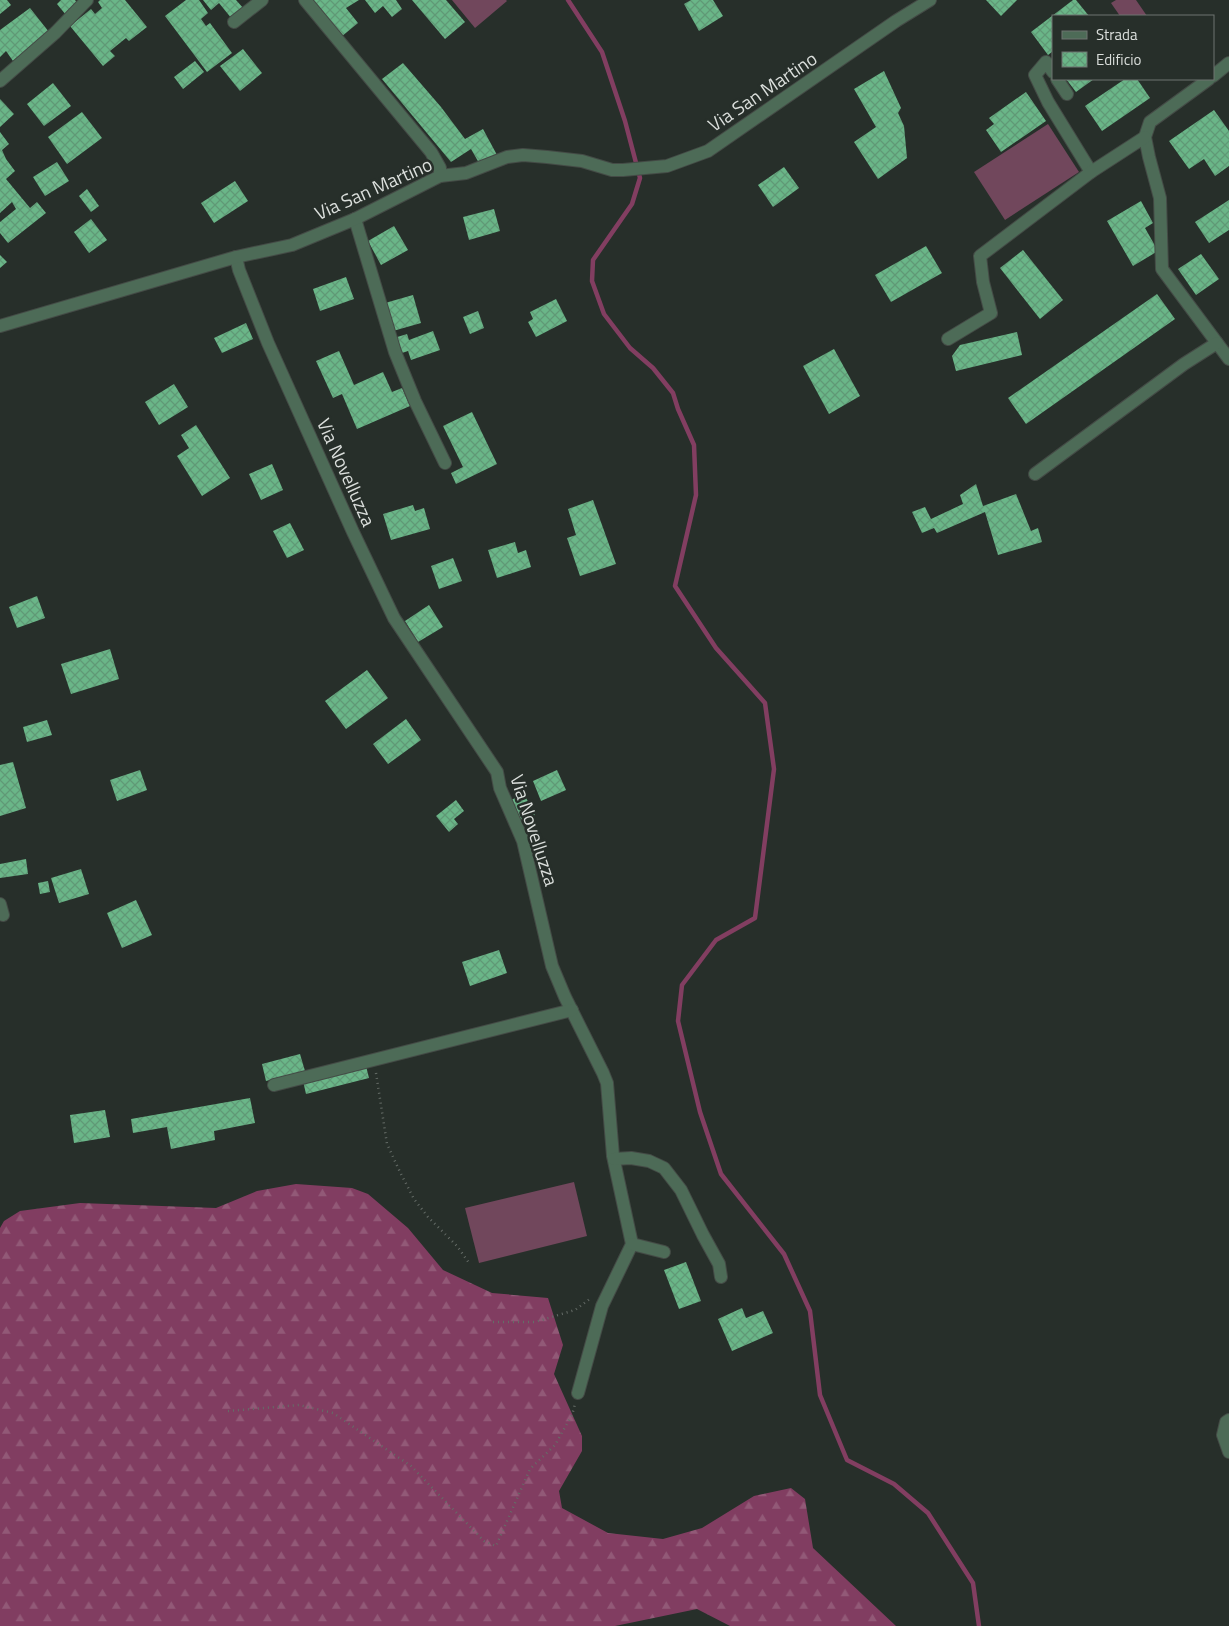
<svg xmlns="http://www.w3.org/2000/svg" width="1229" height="1626" viewBox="0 0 1229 1626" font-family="'Titillium Web',sans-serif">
	<defs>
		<pattern id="forest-firs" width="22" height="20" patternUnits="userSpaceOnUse" patternTransform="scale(1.25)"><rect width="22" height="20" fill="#813d61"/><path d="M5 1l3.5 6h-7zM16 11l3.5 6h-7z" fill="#925977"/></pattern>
		<pattern id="building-cross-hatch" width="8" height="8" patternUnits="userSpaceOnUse" patternTransform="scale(1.25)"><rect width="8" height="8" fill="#6ab688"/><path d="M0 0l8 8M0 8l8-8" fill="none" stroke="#609976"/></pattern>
	</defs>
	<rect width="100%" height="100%" fill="#272f2a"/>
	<g fill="#71475c">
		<path d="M452,0H506L507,1L475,28Z"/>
		<path d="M1116,0H1136L1147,16H1120L1111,3Z"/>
		<path d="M1048,124L1079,172L1005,220L974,172Z"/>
		<path d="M574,1182L587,1236L479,1263L465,1208Z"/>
	</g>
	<path fill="url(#forest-firs)" d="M296,1184L352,1188L368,1194L408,1228L443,1270L492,1293L548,1298L563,1345L554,1374L582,1436V1451L559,1491L562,1508L608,1533L663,1539L702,1528L754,1496L791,1488L805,1499L813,1548L896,1626H730L697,1609L615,1626H0V1228L4,1221L20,1211L80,1203L216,1208L257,1191Z"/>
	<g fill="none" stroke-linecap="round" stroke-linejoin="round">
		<path stroke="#823e61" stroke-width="4.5" d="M568,0L602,52L625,121L640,178L632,204L593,260L592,281L604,314L630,348L653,368L673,393L678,409L694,445L696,495L675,586L716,648L765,703L774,769L755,918L716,940L682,985L678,1021L700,1112L721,1174L784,1254L810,1311L820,1395L847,1460L894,1484L928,1513L973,1583L979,1626"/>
	</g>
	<g fill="url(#building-cross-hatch)">
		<path d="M0,0H7L11,5L0,14Z"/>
		<path d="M61,0H75L78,4L66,15L57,4Z"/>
		<path d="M100,0H125L147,27L129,41L126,38L110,51L115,56L103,66L70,26L91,9L95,14L102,8L98,2Z"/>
		<path d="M186,0H199L208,13L201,19L206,26L210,23L232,53L207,72L165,16Z"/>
		<path d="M203,0H236L244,9L232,19L219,3L211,10Z"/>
		<path d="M312,0H359L346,8L358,23L341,37Z"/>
		<path d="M365,0H396L402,9L392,17L383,6L375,13Z"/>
		<path d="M412,0H446L465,22L445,39Z"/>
		<path d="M691,0H713L723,16L699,31L684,4Z"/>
		<path d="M986,0H1017L1001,16Z"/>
		<path d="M1073,0H1076L1089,16H1053V51L1048,55L1031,32Z"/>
		<path d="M30,8L49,32L13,61L6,51L0,57V30Z"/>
		<path d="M243,49L262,73L240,91L220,66Z"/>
		<path d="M195,61L204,72L183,89L174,77Z"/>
		<path d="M403,63L441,107L465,139L483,129L497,155L479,163L471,149L451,162L382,79Z"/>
		<path d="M884,71L901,108L898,113L904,126L907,158L878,179L854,142L876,127L854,89Z"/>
		<path d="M1066,79H1094L1076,92Z"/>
		<path d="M1125,79H1137L1150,98L1102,131L1085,106Z"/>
		<path d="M53,83L71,106L44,126L27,104Z"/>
		<path d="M1026,92L1046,121L1001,152L986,130L994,124L989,118Z"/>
		<path d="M0,99L14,114L0,127Z"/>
		<path d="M1214,110L1229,131V166L1215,176L1204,159L1189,169L1169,141Z"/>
		<path d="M82,112L102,138L67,164L48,137Z"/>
		<path d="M0,132L9,144L2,150L6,159L15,171L6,179L30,208L37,202L46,213L8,243L0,233V222L16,209L12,202L0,213Z"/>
		<path d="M57,162L69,181L45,196L33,177Z"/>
		<path d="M784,167L799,188L773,207L758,185Z"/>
		<path d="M235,181L248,201L214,223L201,203Z"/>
		<path d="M87,189L99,206L91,212L79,196Z"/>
		<path d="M1229,200V230L1209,243L1195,222Z"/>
		<path d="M1141,201L1153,223L1145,228L1158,251L1133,266L1107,221Z"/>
		<path d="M494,209L500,231L469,240L463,217Z"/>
		<path d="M91,219L107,240L89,253L74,232Z"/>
		<path d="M394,226L408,250L381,265L368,241Z"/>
		<path d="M926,246L942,273L891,302L875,275Z"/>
		<path d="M1023,250L1063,300L1040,319L1000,268Z"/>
		<path d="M1201,254L1219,279L1196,295L1178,269Z"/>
		<path d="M0,255L7,262L0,268Z"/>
		<path d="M346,277L354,299L320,311L313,289Z"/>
		<path d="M1157,294L1175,319L1026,424L1008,398Z"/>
		<path d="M413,295L421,323L393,331L385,303Z"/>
		<path d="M556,299L567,321L536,337L528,322L533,319L530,312Z"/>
		<path d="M478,311L484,328L470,334L463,317Z"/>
		<path d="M246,323L253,339L222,353L214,338Z"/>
		<path d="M433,331L440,350L411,360L408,351L399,354L394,338L407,334L409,340Z"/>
		<path d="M1017,332L1022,355L956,371L952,356L960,345Z"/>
		<path d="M834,349L860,396L829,414L803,366Z"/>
		<path d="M339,351L354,385L383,372L392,392L402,388L410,406L357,429L342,394L333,398L316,361Z"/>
		<path d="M174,384L188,407L159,425L145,402Z"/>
		<path d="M472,412L497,464L456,484L451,473L463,467L443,426Z"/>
		<path d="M196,425L230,478L202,496L177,456L189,448L181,435Z"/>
		<path d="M272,464L283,490L261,500L249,474Z"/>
		<path d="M976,484L983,506L1016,494L1031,531L1038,528L1042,542L998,555L985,512L937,533L934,528L922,533L912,512L925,507L931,519L963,504L960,495Z"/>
		<path d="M593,500L616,564L580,576L567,538L576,535L568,509Z"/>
		<path d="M413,505L415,511L424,508L430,529L391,540L383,514Z"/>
		<path d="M290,523L304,550L287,558L273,531Z"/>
		<path d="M515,542L518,553L526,550L531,567L497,578L488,550Z"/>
		<path d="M453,558L462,581L439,589L431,566Z"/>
		<path d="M37,596L45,618L17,628L9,607Z"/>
		<path d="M429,605L443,627L418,642L405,621Z"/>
		<path d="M110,649L119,679L71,694L61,664Z"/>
		<path d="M367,670L388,698L346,729L325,701Z"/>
		<path d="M406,719L421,740L388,764L373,744Z"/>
		<path d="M47,720L52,735L27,742L23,727Z"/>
		<path d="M13,762L26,808L0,816V765Z"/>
		<path d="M140,770L147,790L117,801L110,780Z"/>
		<path d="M557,770L566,790L541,801L533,781Z"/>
		<path d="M524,794L535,815L522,822L511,800Z"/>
		<path d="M456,800L464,811L454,819L458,824L449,832L436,816Z"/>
		<path d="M26,859L28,874L0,878V864Z"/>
		<path d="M81,869L89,894L59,903L51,878Z"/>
		<path d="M48,881L50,892L40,894L38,883Z"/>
		<path d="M136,900L152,935L122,948L107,913Z"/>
		<path d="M499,950L507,973L470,986L462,962Z"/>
		<path d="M300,1054L305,1071L266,1081L262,1064Z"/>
		<path d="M366,1066L369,1078L306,1094L303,1081Z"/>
		<path d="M250,1098L255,1123L214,1131L215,1140L171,1149L167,1127L133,1133L131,1119Z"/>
		<path d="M105,1110L110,1137L74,1143L70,1115Z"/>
		<path d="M686,1262L701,1301L679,1309L664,1270Z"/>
		<path d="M742,1308L746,1318L763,1311L773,1333L732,1351L718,1319Z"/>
	</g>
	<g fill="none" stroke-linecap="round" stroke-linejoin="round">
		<g stroke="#444b46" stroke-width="14">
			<g id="minor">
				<path d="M305,0L431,152L440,168V176"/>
				<path d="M234,22L262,0"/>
				<path d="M1053,72L1046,62L1035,75L1048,102L1091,172"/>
				<path d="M1213,76L1229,63"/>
				<path d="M1057,79L1067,94"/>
				<path d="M1209,79L1150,122L1145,137L1149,157L1160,198L1162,269L1229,359"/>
				<path d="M0,81L55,33L87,0"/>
				<path d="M355,219L395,352L415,401L445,463"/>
				<path d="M236,257L239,270L268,343L353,532L394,618L497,772L500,788L523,841L552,966L565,997L603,1073L607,1083L613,1156L632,1244L602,1306L578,1393"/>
				<path d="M0,326L236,257L292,245L355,219L440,176L466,173L507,157L523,155L547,157L582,161L612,170H623L667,166L708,151L896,21L930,0"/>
				<path d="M948,339L991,313L983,282L980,256L1091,172L1145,137"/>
				<path d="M1035,474L1184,364L1217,343"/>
				<path d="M0,904L3,915"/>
				<path d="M274,1085L572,1010"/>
				<path d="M614,1159L631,1158L649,1161L664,1168L681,1190L703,1235L719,1264L721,1277"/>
				<path d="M632,1244L664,1252"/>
				<path d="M1229,1420L1226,1422L1223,1435L1229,1452"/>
			</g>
		</g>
		<g stroke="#656c67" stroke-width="2.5" stroke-dasharray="1 4" stroke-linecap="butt">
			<path d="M376,1073L387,1144L400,1172L414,1199L428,1217L457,1246L469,1263"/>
			<path d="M493,1322H535L575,1310L591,1298"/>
			<path d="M228,1411L299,1405L333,1413L411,1466L484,1541L496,1546L530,1469L555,1445L572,1415L575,1404"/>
		</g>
		<use href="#minor" stroke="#4d6b57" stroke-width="12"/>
	</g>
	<g text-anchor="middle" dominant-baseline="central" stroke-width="5" stroke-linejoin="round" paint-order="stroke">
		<g font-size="19" fill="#dadedb" stroke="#272f2a">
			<text transform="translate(762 91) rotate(-34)">Via San Martino</text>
			<text transform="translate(373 188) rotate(-24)">Via San Martino</text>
			<text transform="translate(347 472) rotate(66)">Via Novelluzza</text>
			<text transform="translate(535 830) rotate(72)">Via Novelluzza</text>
		</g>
	</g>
	<rect x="1052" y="15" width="162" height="65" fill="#272f2a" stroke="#6f7571"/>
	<rect x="1062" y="31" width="25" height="8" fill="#4d6b57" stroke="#6f7571"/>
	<text x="1096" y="40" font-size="15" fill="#dadedb">Strada</text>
	<rect x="1062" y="52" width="25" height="15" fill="url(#building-cross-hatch)" stroke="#6f7571"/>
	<text x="1096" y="65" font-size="15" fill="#dadedb">Edificio</text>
</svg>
